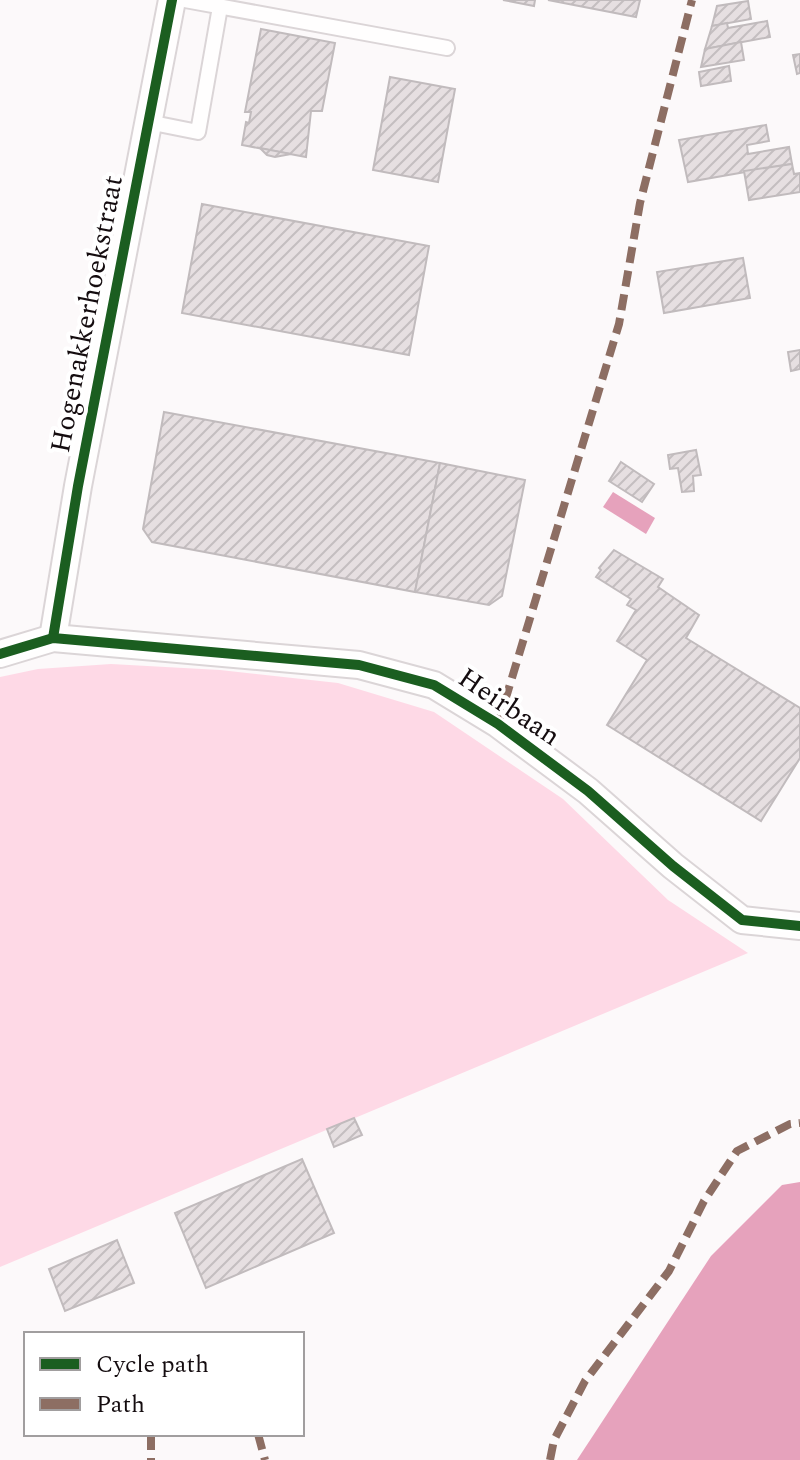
<svg xmlns="http://www.w3.org/2000/svg" width="800" height="1460" viewBox="0 0 800 1460" font-family="Spectral,serif">
	<defs>
		<pattern id="building-hatch" width="6" height="6" patternUnits="userSpaceOnUse" patternTransform="scale(2)"><rect width="6" height="6" fill="#e6dfe1"/><path d="M-1 1l2-2M0 6l6-6M5 7l2-2" fill="none" stroke="#c4bec0"/></pattern>
	</defs>
	<rect width="100%" height="100%" fill="#fcf9fa"/>
	<path fill="#fed9e6" d="M111,664L220,670L338,683L434,712L563,799L668,900L748,953L0,1267V677L38,669Z"/>
	<g fill="#e6a2bc">
		<path d="M613,492L655,518L646,534L603,507Z"/>
		<path d="M800,1182V1460H577L711,1256L782,1185Z"/>
	</g>
	<g fill="url(#building-hatch)" stroke="#c1bbbd" stroke-width="2">
		<path d="M503,0H535L534,6Z"/>
		<path d="M548,0H640L636,17Z"/>
		<path d="M748,1L751,19L712,26L717,6Z"/>
		<path d="M767,21L770,37L705,49L712,26L727,23L728,28Z"/>
		<path d="M261,29L335,43L322,111H311L306,157L242,145L246,122L249,123L251,112H245Z"/>
		<path d="M741,42L744,60L701,67L705,49Z"/>
		<path d="M800,54V73L797,74L793,55Z"/>
		<path d="M729,66L731,81L701,86L699,72Z"/>
		<path d="M390,77L455,89L438,182L373,170Z"/>
		<path d="M766,125L769,141L747,145L748,154L789,147L792,164L688,182L679,140Z"/>
		<path d="M260,148L291,154L275,157L267,155Z"/>
		<path d="M792,164L794,174L800,173V192L749,200L744,171Z"/>
		<path d="M202,204L429,246L409,355L182,313Z"/>
		<path d="M743,258L750,298L664,313L657,272Z"/>
		<path d="M800,350V369L791,371L788,352Z"/>
		<path d="M164,412L440,463L415,592L152,542L143,529Z"/>
		<path d="M696,450L701,475L693,476L694,491L682,492L678,468L670,469L668,455Z"/>
		<path d="M621,462L654,484L642,502L609,481Z"/>
		<path d="M440,463L525,480L502,596L489,605L415,592Z"/>
		<path d="M614,550L663,579L658,587L699,615L686,638L800,708V758L761,821L607,725L647,660L617,641L636,610L627,605L631,599L596,577L601,570L599,568Z"/>
		<path d="M354,1118L362,1135L334,1147L327,1129Z"/>
		<path d="M302,1159L334,1233L206,1288L175,1213Z"/>
		<path d="M117,1240L134,1283L65,1311L49,1269Z"/>
	</g>
	<g fill="none" stroke-linecap="round" stroke-linejoin="round">
		<g stroke="#dbd5d7" stroke-width="18">
			<g id="service">
				<path d="M185,0L447,48"/>
				<path d="M148,122L198,132L220,7"/>
			</g>
		</g>
		<g stroke="#dbd5d7" stroke-width="30">
			<g id="minor">
				<path d="M53,638L78,486L172,0"/>
				<path d="M0,654L53,638L359,665L434,685L498,724L588,791L673,866L742,920L800,926"/>
			</g>
		</g>
		<use href="#service" stroke="#fffefe" stroke-width="14"/>
		<use href="#minor" stroke="#fffefe" stroke-width="26"/>
		<g stroke="#8d6e63" stroke-width="8" stroke-dasharray="16 8" stroke-linecap="butt">
			<path d="M498,724L619,324L640,203L692,0"/>
			<path d="M151,1434V1460"/>
			<path d="M258,1434L265,1460"/>
			<path d="M550,1460L554,1440L585,1381L669,1271L704,1201L737,1151L790,1124L800,1123"/>
		</g>
		<g stroke="#fff" stroke-width="15">
			<g id="cycleway">
				<path d="M53,638L78,486L172,0"/>
				<path d="M0,654L53,638L359,665L434,685L498,724L588,791L673,866L742,920L800,926"/>
			</g>
		</g>
		<use href="#cycleway" stroke="#1b5e20" stroke-width="10"/>
	</g>
	<g text-anchor="middle" dominant-baseline="central" stroke-width="8" stroke-linejoin="round" paint-order="stroke">
		<g font-size="28" fill="#140c0f" stroke="#fff">
			<text transform="translate(87 314) rotate(-79)">Hogenakkerhoekstraat</text>
			<text transform="translate(509 707) rotate(34)">Heirbaan</text>
		</g>
	</g>
	<rect x="24" y="1332" width="280" height="104" fill="#ffffff" stroke="#a19e9f" stroke-width="2"/>
	<rect x="40" y="1358" width="40" height="12" fill="#1b5e20" stroke="#a19e9f" stroke-width="2"/>
	<text x="96" y="1372" font-size="24" fill="#140c0f">Cycle path</text>
	<rect x="40" y="1398" width="40" height="12" fill="#8d6e63" stroke="#a19e9f" stroke-width="2"/>
	<text x="96" y="1412" font-size="24" fill="#140c0f">Path</text>
</svg>
